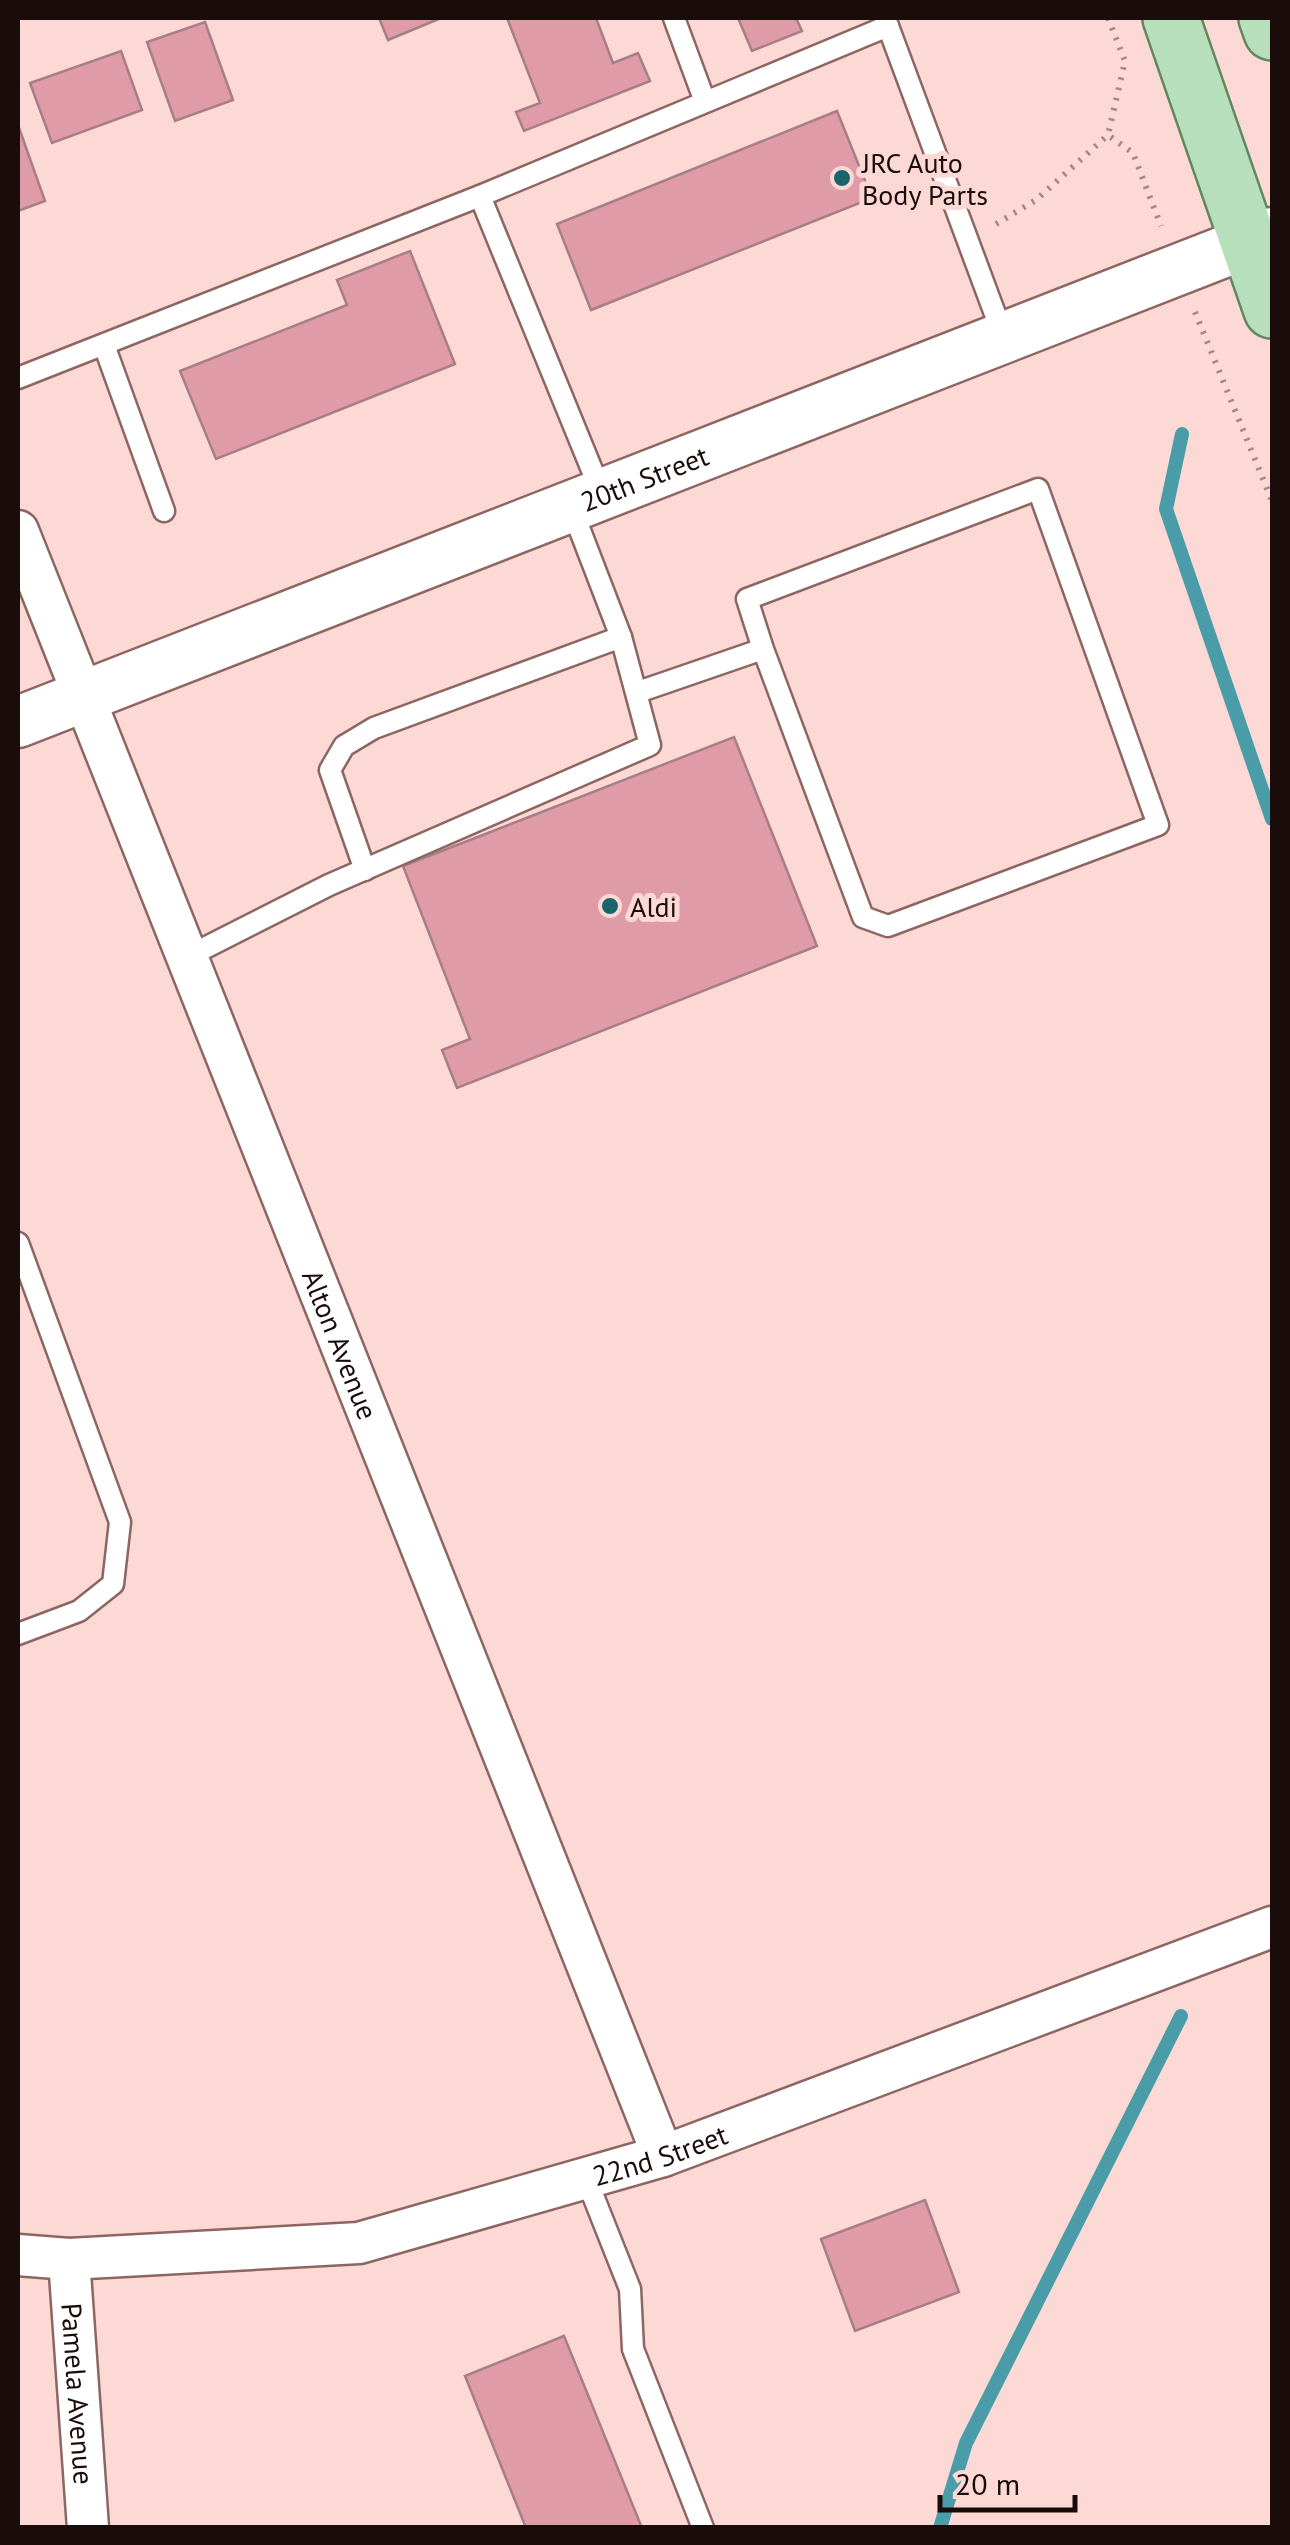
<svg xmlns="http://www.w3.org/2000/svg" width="1290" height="2545" viewBox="0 0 1290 2545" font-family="'PT Sans',sans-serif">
	<rect width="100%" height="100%" fill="#fdd9d5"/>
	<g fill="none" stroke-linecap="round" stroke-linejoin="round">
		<g stroke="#4a9da8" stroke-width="14">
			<path d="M1182,434L1166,509L1272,819"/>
			<path d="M940,2528L966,2443L1181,2016"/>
		</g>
	</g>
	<g fill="#df9ba8" stroke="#a77e86" stroke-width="2.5">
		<path d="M379,18H441L388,40Z"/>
		<path d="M507,18H596L613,63L638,53L650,81L524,131L516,112L540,103Z"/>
		<path d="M738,18H796L802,31L752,51Z"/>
		<path d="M205,22L233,100L175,121L147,42Z"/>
		<path d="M121,51L142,110L52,143L30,83Z"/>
		<path d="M837,111L872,198L591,310L557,224Z"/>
		<path d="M18,125L45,201L18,211Z"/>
		<path d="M410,251L455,364L216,459L180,371L347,305L337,280Z"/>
		<path d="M734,737L817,946L457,1088L442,1050L470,1039L403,866Z"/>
		<path d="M925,2200L959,2292L855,2331L821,2239Z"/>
		<path d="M564,2336L642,2528H526L465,2376Z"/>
	</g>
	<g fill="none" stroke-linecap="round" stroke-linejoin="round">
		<g stroke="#8d6662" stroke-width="25">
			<g id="service">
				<path d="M674,18L704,99"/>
				<path d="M885,18L1004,338"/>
				<path d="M480,196L601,492"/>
				<path d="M104,345L164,511"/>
				<path d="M18,378L480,196L888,26"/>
				<path d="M638,692L763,649L747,599L1038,489L1158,825L888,926L863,917L763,649"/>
				<path d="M365,870L330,770L344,746L374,728L621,637"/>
				<path d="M185,958L329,885L650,745L621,637L571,507"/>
				<path d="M18,1243L120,1522L113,1584L79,1611L18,1634"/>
				<path d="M586,2178L630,2289L633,2349L703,2528"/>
			</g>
		</g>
		<g stroke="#8d6662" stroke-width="45">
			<g id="minor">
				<path id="s1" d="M18,531L663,2156"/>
				<path id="s2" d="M18,2255L69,2259L359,2243L663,2156L1272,1927"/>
				<path id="s3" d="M69,2259L88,2528"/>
			</g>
		</g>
		<g stroke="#8d6662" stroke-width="55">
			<g id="tertiary">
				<path id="s4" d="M18,722L1272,233"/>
			</g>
		</g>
		<g stroke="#628760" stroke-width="60">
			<g id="primary">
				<path d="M1171,18L1272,310"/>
				<path d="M1267,18L1272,32"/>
			</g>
		</g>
		<g stroke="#a48986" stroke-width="6" stroke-dasharray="2.5 8" stroke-linecap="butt">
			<path d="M1108,18L1125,61L1108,135"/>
			<path d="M996,224L1036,200L1108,135L1133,153L1161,226"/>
			<path d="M1195,312L1272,501"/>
		</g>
		<use href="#service" stroke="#fff" stroke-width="20"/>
		<use href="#minor" stroke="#fff" stroke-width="40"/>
		<use href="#tertiary" stroke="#fff" stroke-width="50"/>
		<use href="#primary" stroke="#b8dfbb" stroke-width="55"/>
	</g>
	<g fill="#19656e" stroke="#fdd9d5" stroke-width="4">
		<circle cx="842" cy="178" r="10"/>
		<circle cx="610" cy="906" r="10"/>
	</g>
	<g text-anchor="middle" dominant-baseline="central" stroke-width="10" stroke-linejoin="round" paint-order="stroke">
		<g font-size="28" fill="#1a0c0a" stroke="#fdd9d5" text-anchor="start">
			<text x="862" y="162">JRC Auto<tspan x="862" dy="32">Body Parts</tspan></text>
			<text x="630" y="906">Aldi</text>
		</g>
		<g font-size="28" fill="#1a0c0a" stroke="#fdd9d5">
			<text stroke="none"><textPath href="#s4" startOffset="672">20th Street</textPath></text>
			<text stroke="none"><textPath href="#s1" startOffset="875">Alton Avenue</textPath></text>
			<text stroke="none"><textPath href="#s2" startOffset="655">22nd Street</textPath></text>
			<text stroke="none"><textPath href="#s3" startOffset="135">Pamela Avenue</textPath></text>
		</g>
	</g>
	<rect width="1290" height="2545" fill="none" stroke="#1a0c0a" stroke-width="40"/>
	<path d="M940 2495v15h135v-15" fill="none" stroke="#1a0c0a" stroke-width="5"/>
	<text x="955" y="2495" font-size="30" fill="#1a0c0a" stroke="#fdd9d5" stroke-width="8" paint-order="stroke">20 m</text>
</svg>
